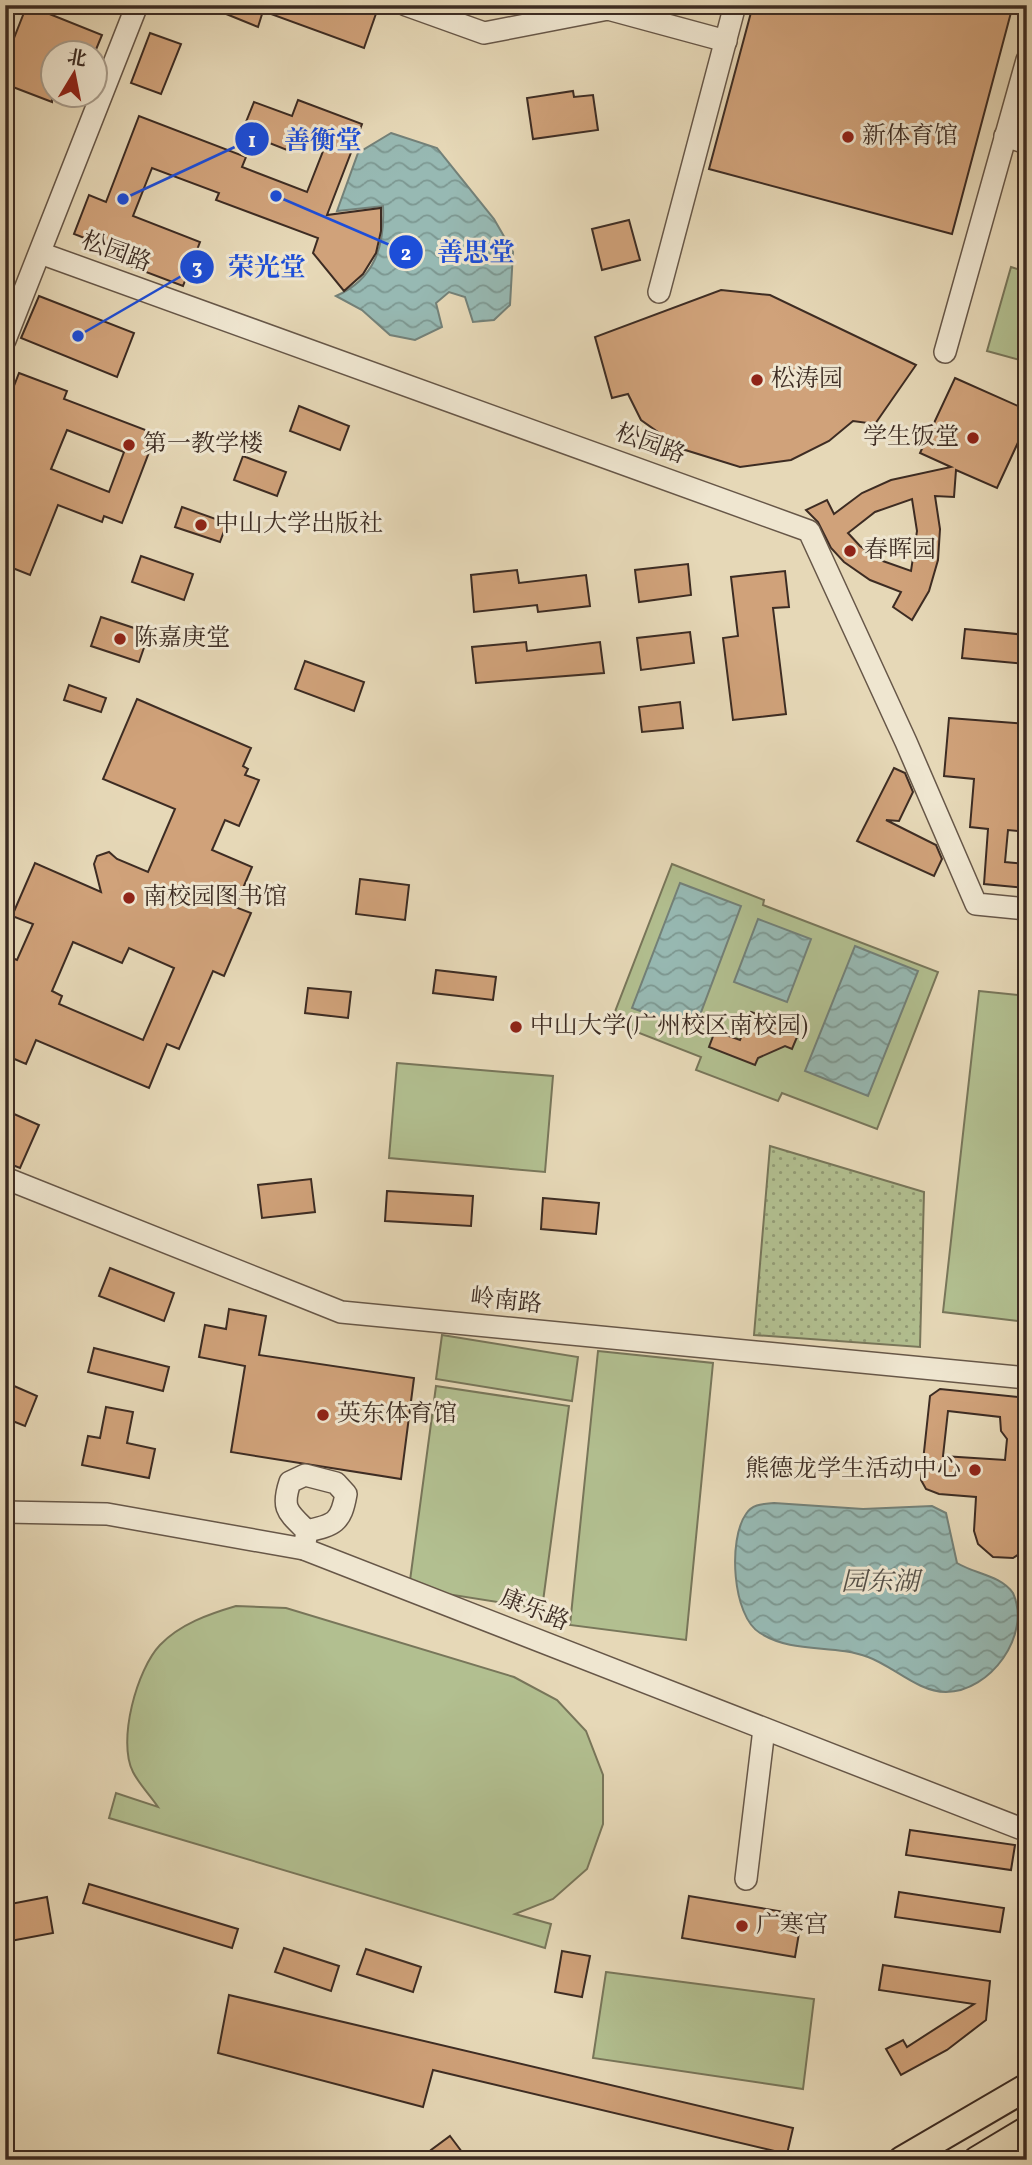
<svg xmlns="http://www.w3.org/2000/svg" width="1032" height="2165" viewBox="0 0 1032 2165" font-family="Vollkorn,'Noto Serif SC',serif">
	<defs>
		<pattern id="grass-dots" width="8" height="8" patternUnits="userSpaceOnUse" patternTransform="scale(1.75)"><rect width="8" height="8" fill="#b2bf90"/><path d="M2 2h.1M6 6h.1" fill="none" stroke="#929b75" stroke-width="1.8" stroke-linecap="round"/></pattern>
		<pattern id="water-waves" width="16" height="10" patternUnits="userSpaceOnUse" patternTransform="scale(1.75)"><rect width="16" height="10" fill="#97b9b3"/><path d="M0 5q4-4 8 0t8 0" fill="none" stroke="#7c9791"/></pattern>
	</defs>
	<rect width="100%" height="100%" fill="#e6d8b7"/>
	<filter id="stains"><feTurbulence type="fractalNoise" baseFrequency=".00286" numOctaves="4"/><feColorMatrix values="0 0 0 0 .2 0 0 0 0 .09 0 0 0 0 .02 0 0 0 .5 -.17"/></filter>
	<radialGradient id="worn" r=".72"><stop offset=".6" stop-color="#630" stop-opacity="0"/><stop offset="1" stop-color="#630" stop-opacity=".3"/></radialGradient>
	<path fill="url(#grass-dots)" stroke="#78765a" stroke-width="2" d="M770,1146L924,1192L920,1347L754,1335Z"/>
	<g fill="#b2bf90" stroke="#78765a" stroke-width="2">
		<path d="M1011,267L1027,272V362L987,351Z"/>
		<path d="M672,864L764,900L763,905L938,972L877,1129L782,1093L778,1101L696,1070L701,1057L611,1022Z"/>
		<path d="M979,991L1027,996V1322L943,1312Z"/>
		<path d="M397,1063L553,1076L545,1172L389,1158Z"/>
		<path d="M442,1335L578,1357L572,1401L436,1379Z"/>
		<path d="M598,1351L713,1363L686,1640L570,1625Z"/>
		<path d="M436,1386L569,1406L542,1609L409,1588Z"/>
		<path d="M236,1606L286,1608L514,1677L557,1700L586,1731L603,1775V1824L587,1869L553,1899L515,1914L551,1924L545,1948L109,1818L116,1793L158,1807C150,1795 139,1784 133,1772C117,1741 137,1669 160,1645C180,1624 209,1614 236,1606Z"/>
		<path d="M606,1972L814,1999L803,2089L593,2058Z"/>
	</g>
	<g fill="url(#water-waves)" stroke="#738179" stroke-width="2">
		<path d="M391,133L437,148L494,219L513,252L510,305L494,320L473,322L465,297L449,292L436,303L442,327L415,340L390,335L362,310L336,296C375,279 385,245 383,206L337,211L358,153Z"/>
		<path d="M680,883L741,906L694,1031L632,1008Z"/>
		<path d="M758,919L811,939L787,1002L734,982Z"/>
		<path d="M855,946L918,971L868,1096L805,1071Z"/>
		<path d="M774,1503L863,1509L932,1506L946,1513L957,1563C975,1574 1000,1575 1013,1593C1032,1635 990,1692 946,1692C918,1692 893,1666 868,1657C833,1644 793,1654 760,1633C732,1616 728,1539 746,1514C752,1504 763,1504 774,1503Z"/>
	</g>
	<g fill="#d0a27a" stroke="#3d2c23" stroke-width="2" fill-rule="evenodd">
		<path d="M27,5L102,35L95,52H52V102L5,84V61Z"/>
		<path d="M204,5H379L364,48L263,11L258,27Z"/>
		<path d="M753,5H1013L952,234L709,169Z"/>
		<path d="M150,33L181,44L161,94L131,83Z"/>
		<path d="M573,91L574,97L593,95L598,130L533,139L527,98Z"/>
		<path d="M298,100L362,124L327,215L381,208V231L376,253L363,274L344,291L313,253L318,238L216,200L219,193L152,168L133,216L200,242L183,286L109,258L113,249L74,234L89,195L106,202L139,116L246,157L242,167L307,192L325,146L293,134L287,150L242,132L254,102L292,116Z"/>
		<path d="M629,220L640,260L602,270L592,229Z"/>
		<path d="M721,290L770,295L916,365L875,424L853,421L829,441L791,460L740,467L682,449L641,420L628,394L612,398L595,337Z"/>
		<path d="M39,296L134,333L117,377L21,338Z"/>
		<path d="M19,373L67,391L64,399L156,434L122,523L104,516L102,522L58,505L30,575L5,565V409ZM67,430L124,452L109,492L51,469Z"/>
		<path d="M955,378L1027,410V423L997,488L956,470L954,497L935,496L940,529L938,560L929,591L912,620L893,607L901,592L870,580L844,562L831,548L818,522L806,510L827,500L834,514L862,493L891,480L951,467L920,453ZM912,499L917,531L911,571L880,560L860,546L848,533L875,512Z"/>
		<path d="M299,406L349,426L340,450L290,431Z"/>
		<path d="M243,456L286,472L277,496L234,480Z"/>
		<path d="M182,507L227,523L220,542L175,527Z"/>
		<path d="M141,556L193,574L184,600L132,582Z"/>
		<path d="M688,564L691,595L639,602L635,570Z"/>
		<path d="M517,570L519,583L586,575L590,606L538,612L537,605L474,612L471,575Z"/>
		<path d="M785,571L789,607L773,608L786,714L733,720L723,638L738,636L731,577Z"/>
		<path d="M101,617L149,633L139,662L91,646Z"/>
		<path d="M965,629L1027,635V664L962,658Z"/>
		<path d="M690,632L694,663L641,670L637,638Z"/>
		<path d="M526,642L527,651L600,642L604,673L476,683L472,647Z"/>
		<path d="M305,661L364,682L354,711L295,689Z"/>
		<path d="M69,685L106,698L101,712L64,700Z"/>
		<path d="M137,699L251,748L243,766L248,769L245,775L259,780L239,826L225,820L212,850L252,867L235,907L251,913L224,976L213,971L179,1049L167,1044L149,1088L36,1040L26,1064L5,1055V955L17,960L33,924L12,916L35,863L101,892L94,864L97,856L109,852L117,859L148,872L175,809L103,779ZM73,942L122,963L129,948L174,968L143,1040L59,1004L62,996L52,991Z"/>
		<path d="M680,702L683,728L642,732L639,707Z"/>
		<path d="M949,718L1027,724V832L1008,830L1005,862L1027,864V888L984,884L988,829L970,827L974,779L944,776Z"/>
		<path d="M894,768L905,773L913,792L899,821L886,820L936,845L942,859L934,876L857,841Z"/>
		<path d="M360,879L409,885L405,920L356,914Z"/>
		<path d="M436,970L496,977L493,1000L433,993Z"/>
		<path d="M308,988L351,992L348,1018L305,1013Z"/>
		<path d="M751,1012L800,1030L792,1049L785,1046L758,1058L755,1065L709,1047L715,1031L740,1040Z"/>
		<path d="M5,1110L39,1125L20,1168L5,1162Z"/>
		<path d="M311,1179L315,1212L262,1218L258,1185Z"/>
		<path d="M387,1191L473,1196L471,1226L385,1221Z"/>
		<path d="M543,1198L599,1203L596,1234L541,1229Z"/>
		<path d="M110,1268L174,1293L164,1321L99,1296Z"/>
		<path d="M229,1309L266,1316L259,1355L414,1378L401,1479L231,1452L245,1366L199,1357L205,1325L226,1329Z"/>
		<path d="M94,1348L169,1367L163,1391L88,1372Z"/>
		<path d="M5,1382L37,1396L25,1426L5,1418Z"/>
		<path d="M940,1389L1027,1398V1549L1013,1558L993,1557L978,1544L974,1531L976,1497L939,1494L926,1489L921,1480L930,1396ZM948,1411L1000,1417L1001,1431L1007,1439L1005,1460L943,1456Z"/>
		<path d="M106,1407L133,1412L127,1443L155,1449L149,1478L82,1465L88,1436L100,1438Z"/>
		<path d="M910,1830L1015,1845L1011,1870L906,1855Z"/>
		<path d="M89,1884L238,1929L232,1948L83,1903Z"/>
		<path d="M899,1892L1004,1908L1000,1932L895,1917Z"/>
		<path d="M689,1896L802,1915L795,1957L682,1938Z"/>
		<path d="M47,1897L53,1933L5,1942V1905Z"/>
		<path d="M284,1948L339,1966L331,1991L275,1972Z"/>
		<path d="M366,1949L421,1967L413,1992L357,1974Z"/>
		<path d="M562,1951L590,1956L582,1997L555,1992Z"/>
		<path d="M883,1965L990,1981L986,2020L947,2050L901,2075L886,2049L903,2040L907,2047L974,2004L879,1990Z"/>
		<path d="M229,1995L793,2128L787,2154L433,2070L423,2107L218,2053Z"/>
		<path d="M450,2136L468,2160H438L431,2150Z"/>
	</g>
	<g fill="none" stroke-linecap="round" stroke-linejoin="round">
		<g stroke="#675748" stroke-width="24">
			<g id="minor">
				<path d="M406,5L484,33L608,9L726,41"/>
				<path d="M1005,136L1027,143"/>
				<path d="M40,253L809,531L906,742L976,904L1027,909"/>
				<path d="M659,292L735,5"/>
				<path d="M5,340L137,5"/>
				<path d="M945,352L1027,60"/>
				<path d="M5,1178L341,1312L1027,1378"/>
				<path d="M5,1512L107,1514L304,1549L1027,1831"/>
				<path d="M304,1549L307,1531C334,1525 341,1523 346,1494L336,1483L305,1475L290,1482C281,1509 288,1512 307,1531"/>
				<path d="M746,1879L764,1729"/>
			</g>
		</g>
		<g stroke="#3d2c23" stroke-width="30">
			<g id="major">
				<path d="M902,2160L1027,2087"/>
				<path d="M977,2160L1027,2130"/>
			</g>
		</g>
		<use href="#minor" stroke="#efe6d0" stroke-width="21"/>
		<use href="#major" stroke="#e6d8b7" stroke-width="26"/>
	</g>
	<g fill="#8f2418" stroke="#efe6d0" stroke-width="2.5">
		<circle cx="848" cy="137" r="7"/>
		<circle cx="757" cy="380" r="7"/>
		<circle cx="973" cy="438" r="7"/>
		<circle cx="129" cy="445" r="7"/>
		<circle cx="201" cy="525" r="7"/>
		<circle cx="850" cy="551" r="7"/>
		<circle cx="120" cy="639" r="7"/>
		<circle cx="129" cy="898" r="7"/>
		<circle cx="516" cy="1027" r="7"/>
		<circle cx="323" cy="1415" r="7"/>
		<circle cx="975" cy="1470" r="7"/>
		<circle cx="742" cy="1926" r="7"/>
	</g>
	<g text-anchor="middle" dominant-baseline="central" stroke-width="6" stroke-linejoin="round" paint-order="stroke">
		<g font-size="24" fill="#3d2c23" stroke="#efe6d0" text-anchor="start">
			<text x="862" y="137">新体育馆</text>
			<text x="771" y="380">松涛园</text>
			<text x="959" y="438" text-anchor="end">学生饭堂</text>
			<text x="143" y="445">第一教学楼</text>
			<text x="215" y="525">中山大学出版社</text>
			<text x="864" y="551">春晖园</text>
			<text x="134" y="639">陈嘉庚堂</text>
			<text x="143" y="898">南校园图书馆</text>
			<text x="530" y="1027">中山大学(广州校区南校园)</text>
			<text x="337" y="1415">英东体育馆</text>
			<text x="961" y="1470" text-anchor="end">熊德龙学生活动中心</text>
			<text x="756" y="1926">广寒宫</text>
		</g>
		<g font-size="24" fill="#3d2c23" stroke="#efe6d0">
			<text transform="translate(116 253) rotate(20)">松园路</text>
			<text transform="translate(650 445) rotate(20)">松园路</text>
			<text transform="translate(506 1302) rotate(6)">岭南路</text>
			<text transform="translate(534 1611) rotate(22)">康乐路</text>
		</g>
		<g font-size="26" font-style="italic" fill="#544f47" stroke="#efe6d0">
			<text x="880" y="1583">园东湖</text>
		</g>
	</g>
	<path fill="none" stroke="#1d4ed8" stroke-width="2.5" d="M123 199L252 139M276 196L406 252M78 336L197 267"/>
	<g fill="#1d4ed8" stroke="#efe6d0" stroke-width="2.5">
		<circle cx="123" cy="199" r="7"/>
		<circle cx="276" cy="196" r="7"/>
		<circle cx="78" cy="336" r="7"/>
		<circle cx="252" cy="139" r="18"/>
		<circle cx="406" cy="252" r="18"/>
		<circle cx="197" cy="267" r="18"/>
	</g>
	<g font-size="21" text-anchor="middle" font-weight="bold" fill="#fff">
		<text x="252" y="147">1</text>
		<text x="406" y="260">2</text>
		<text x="197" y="274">3</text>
	</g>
	<g font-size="26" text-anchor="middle" font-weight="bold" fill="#1d4ed8" stroke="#efe6d0" stroke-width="6" stroke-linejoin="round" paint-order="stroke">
		<text x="323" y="149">善衡堂</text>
		<text x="476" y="261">善思堂</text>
		<text x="267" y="276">荣光堂</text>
	</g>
	<rect width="1032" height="2165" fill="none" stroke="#e6d8b7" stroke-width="28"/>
	<rect x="7" y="7" width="1018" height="2151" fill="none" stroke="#3d2c23" stroke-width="3.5"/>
	<rect x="14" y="14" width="1004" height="2137" fill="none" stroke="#3d2c23" stroke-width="2"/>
	<g transform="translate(74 74) rotate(10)"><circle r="33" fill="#efe6d0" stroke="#a89c8b" stroke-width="2"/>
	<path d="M0-5L12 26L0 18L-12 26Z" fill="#8f2418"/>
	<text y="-10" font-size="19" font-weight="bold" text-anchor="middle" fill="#3d2c23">北</text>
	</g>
	<rect width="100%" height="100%" filter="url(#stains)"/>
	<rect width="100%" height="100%" fill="url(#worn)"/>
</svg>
